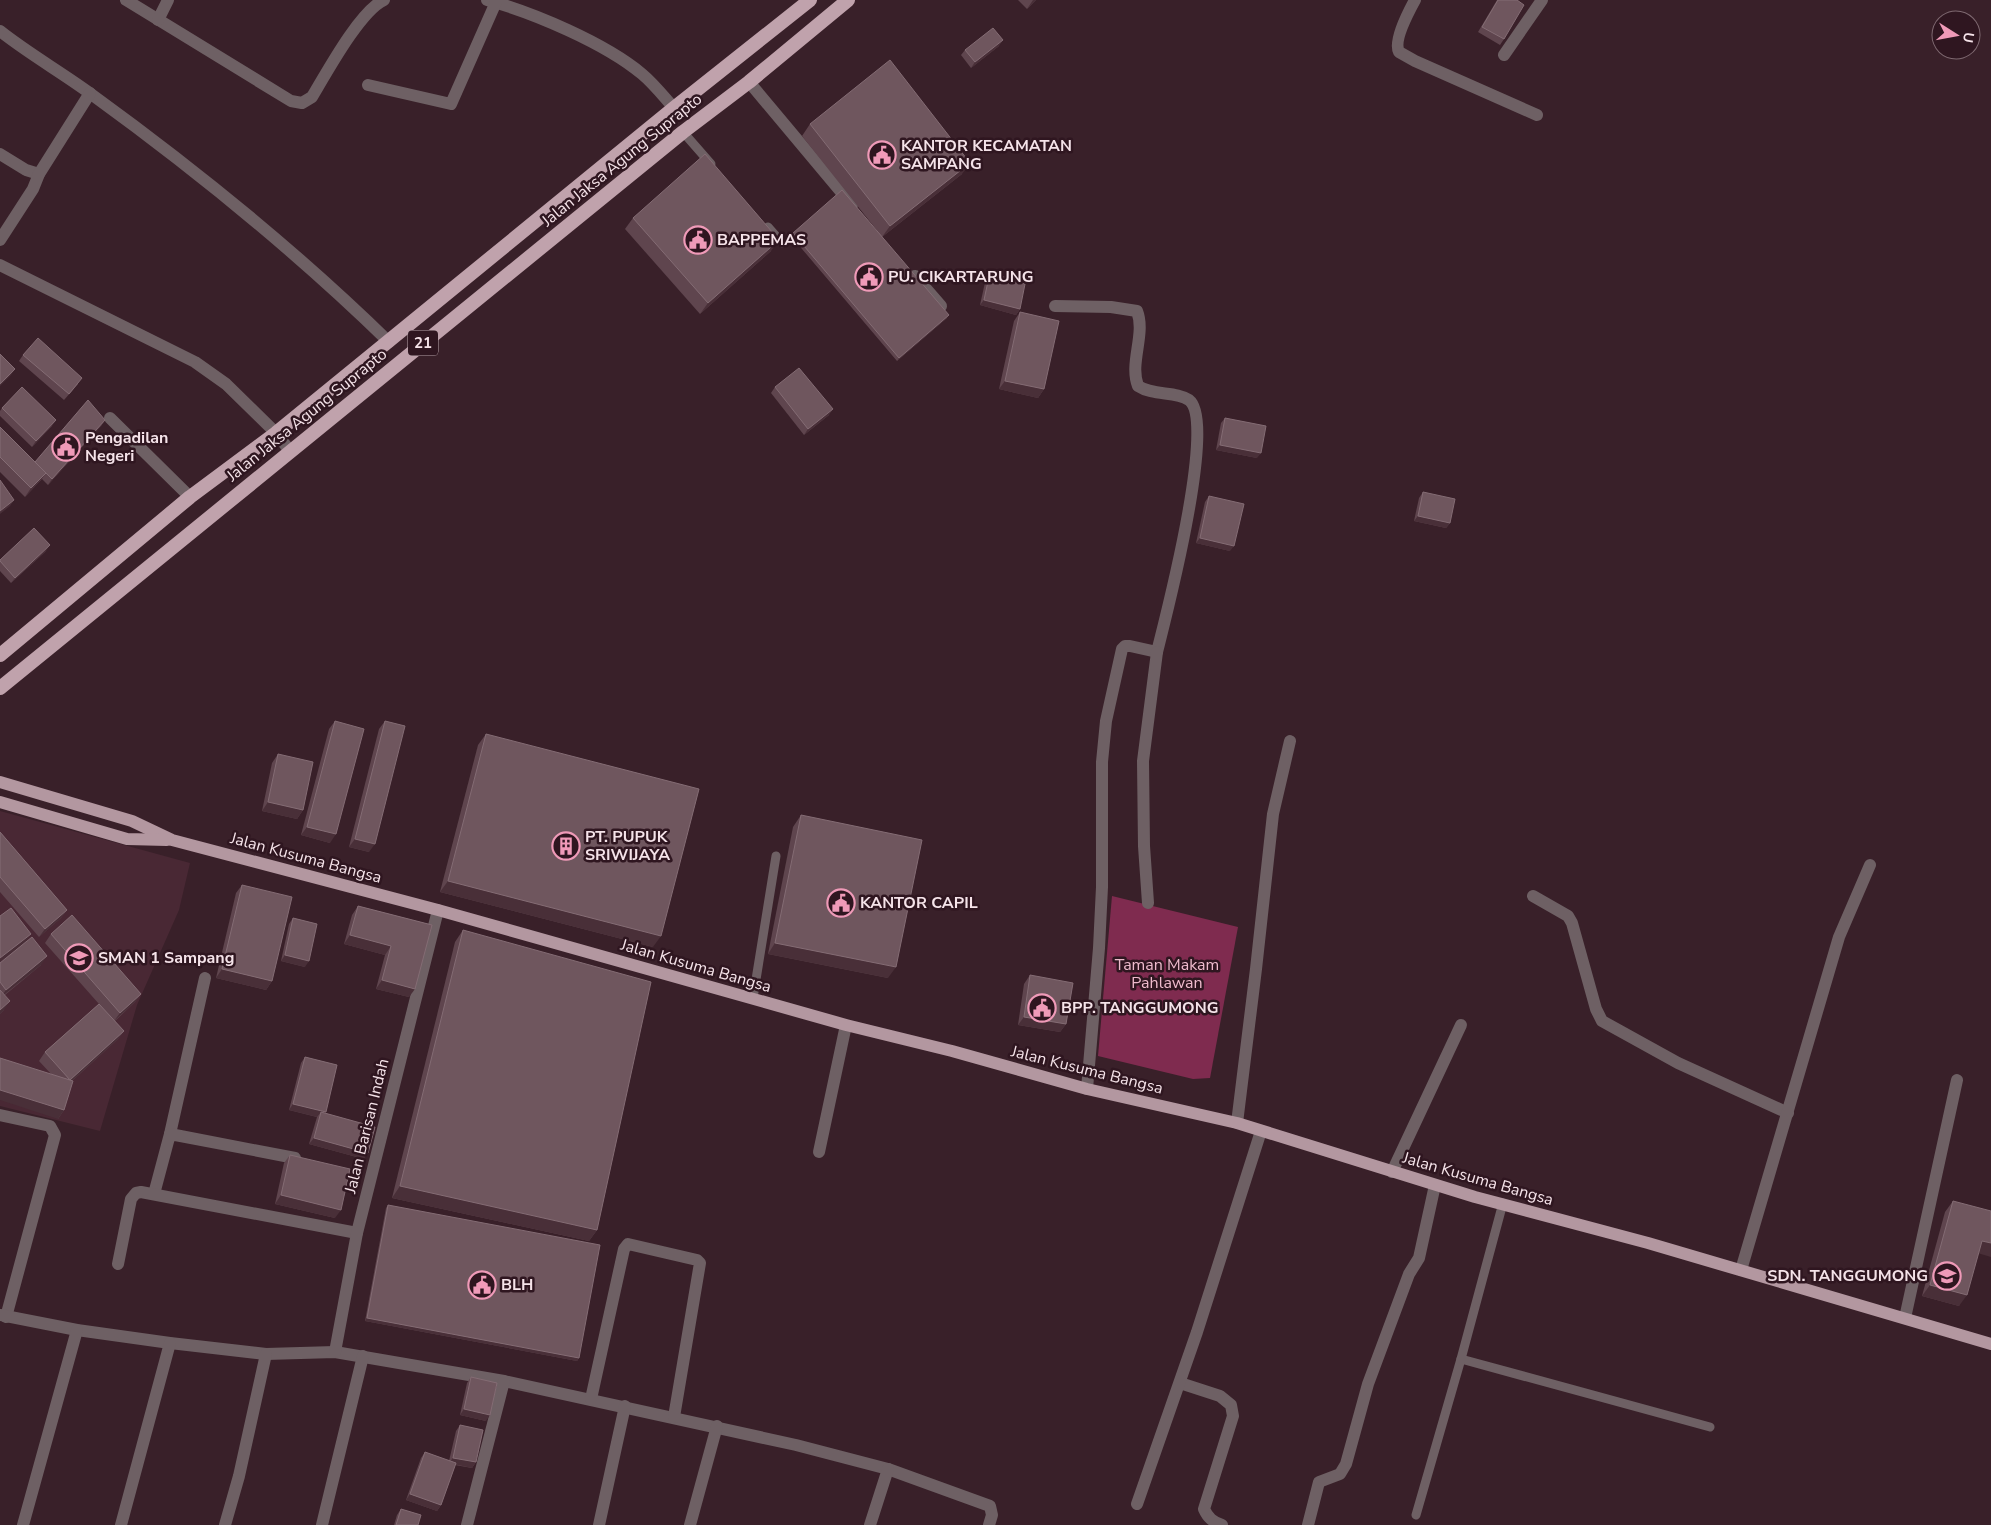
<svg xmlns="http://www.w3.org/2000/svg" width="1991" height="1525" viewBox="0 0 1991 1525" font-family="'Nunito Sans',sans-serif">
	<rect width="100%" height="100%" fill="#392029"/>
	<path fill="#492834" d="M0,811L190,863L179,910L137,1005L100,1131L0,1106Z"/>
	<path fill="#7f2b4f" d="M1112,896L1238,927L1210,1078L1193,1079L1098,1056Z"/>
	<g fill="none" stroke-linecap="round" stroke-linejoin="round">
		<g stroke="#6e6064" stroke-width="9">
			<path d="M683,132L711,164"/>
			<path d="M768,227L782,243"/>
			<path d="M753,998L776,856"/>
			<path d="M1461,1359L1710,1427"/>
			<path d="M1416,1515L1461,1359L1503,1203"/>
		</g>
		<g stroke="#6e6064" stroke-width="12">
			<path d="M126,0L291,101L302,103L312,97C327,72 360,11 384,0"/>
			<path d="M487,0C534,13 605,43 642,74C654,84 664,97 674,108"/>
			<path d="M1415,0C1409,11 1393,41 1399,52L1415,61L1537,115"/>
			<path d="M158,20L168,0"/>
			<path d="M0,31C29,54 61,72 91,94C193,168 299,254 389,342"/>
			<path d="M1504,55L1542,0"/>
			<path d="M749,82L852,205"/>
			<path d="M368,85L451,104L496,2"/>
			<path d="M0,154L26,170L39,174"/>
			<path d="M0,240L33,189L39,174L90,93"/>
			<path d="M0,265L195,362L226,384L276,433L290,451"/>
			<path d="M915,276L941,306"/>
			<path d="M1055,306L1111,307L1137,311C1146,334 1129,363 1138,386C1153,396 1176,391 1189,400C1217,421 1166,616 1157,652L1130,646H1125L1122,649L1106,721L1102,762V887L1099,948L1087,1089"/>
			<path d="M110,418L190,497"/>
			<path d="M1533,896L1568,916L1572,923L1596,1009L1602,1021L1678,1063L1788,1113"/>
			<path d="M1148,903L1144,846L1143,761L1157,652"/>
			<path d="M0,1115L50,1126L55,1135L6,1317"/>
			<path d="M1237,1123L1256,969L1273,814L1290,741"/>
			<path d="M170,1134L205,978"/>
			<path d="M819,1152L846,1025"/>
			<path d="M1392,1172L1461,1025"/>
			<path d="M154,1194L170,1134L295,1158"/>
			<path d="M118,1264L131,1199L136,1193L141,1192L357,1233"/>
			<path d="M1741,1270L1839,937L1870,865"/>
			<path d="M0,1315L77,1330L170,1343L266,1354L335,1352L504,1381L796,1445L888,1469L990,1506L992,1515L989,1525"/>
			<path d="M1905,1318L1957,1080"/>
			<path d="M335,1352L357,1233L438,910"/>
			<path d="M1180,1383L1220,1396L1231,1405L1233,1416L1204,1509C1208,1518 1213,1522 1222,1525"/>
			<path d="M591,1399L624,1249L628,1244L697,1260L700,1263L674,1417"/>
			<path d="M1137,1504L1197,1332L1261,1131"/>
			<path d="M23,1525L77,1330"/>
			<path d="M121,1525L170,1343"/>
			<path d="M225,1525L239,1476L266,1354"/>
			<path d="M322,1525L363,1356"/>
			<path d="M467,1525L504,1381"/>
			<path d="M599,1525L625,1406"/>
			<path d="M690,1525L717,1426"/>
			<path d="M870,1525L888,1469"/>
			<path d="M1308,1525L1319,1482L1340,1474L1346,1464L1368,1384L1409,1274L1419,1258L1435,1185"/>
		</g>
		<g stroke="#b397a0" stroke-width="12">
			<path d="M0,782L132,821L172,840L438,910L846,1025L952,1051L1087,1089L1237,1123L1475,1197L1648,1243L1991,1344"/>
			<path d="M0,802L127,839L167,840"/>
		</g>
		<g stroke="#c0a2ac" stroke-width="14">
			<path d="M0,655L190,497L276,433L674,108L810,0"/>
			<path d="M0,688L683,132L749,82L848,0"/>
		</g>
	</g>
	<g fill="#5f454e">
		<path d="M1018,0H1036L1027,9Z"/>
		<path d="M1497,0H1517L1504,39L1500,45L1478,32Z"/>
		<path d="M999,46L971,68L961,55L965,50Z"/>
		<path d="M810,124L962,174L882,237L947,318L897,361L791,236L793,233H879L802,136Z"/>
		<path d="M633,218L771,251L700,314L625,229Z"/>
		<path d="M990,272L1020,309L1016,315L980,305L986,278Z"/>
		<path d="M1020,312L1044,389L1038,398L999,389L1014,321Z"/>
		<path d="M23,355L78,384L64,400L19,361Z"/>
		<path d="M775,387L829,415L804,435L771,393Z"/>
		<path d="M2,408L52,426L32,447L0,416V411Z"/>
		<path d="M1225,418L1257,458L1216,450L1221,423Z"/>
		<path d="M105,420L101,426L48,485L42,479L25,497L0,472V427L35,462Z"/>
		<path d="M1423,492L1450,523L1446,528L1414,521L1419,498Z"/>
		<path d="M1209,496L1230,551L1196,543L1205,502Z"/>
		<path d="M46,551L11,583L0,571V560Z"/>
		<path d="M335,721L330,843L301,835L329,729Z"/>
		<path d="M385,721L369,852L349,847L379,729Z"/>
		<path d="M486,734L653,947L440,892L478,745Z"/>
		<path d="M278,754L303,810L297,819L262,811L272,763Z"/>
		<path d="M801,815L888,978L768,954L793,827Z"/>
		<path d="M0,832L67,910L61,918L39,937L0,892Z"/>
		<path d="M242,885L272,981L266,990L216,978L236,893Z"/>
		<path d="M358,906L432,925L409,997L376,989L385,955L344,944L352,915Z"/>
		<path d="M0,916L26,942L41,965L5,995L4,1010L0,1014V963L20,947L0,962Z"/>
		<path d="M293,918L305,967L281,961L289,924Z"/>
		<path d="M463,930L597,1230L589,1241L392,1198L455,942Z"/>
		<path d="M51,934L141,994L135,1002L115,1021L124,1031L118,1039L72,1081L64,1110L58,1119L52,1075L39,1061L45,1052L99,1004L45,943Z"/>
		<path d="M1030,975L1066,1024L1060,1032L1018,1025L1024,984Z"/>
		<path d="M305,1057L326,1112L325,1113L364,1159L309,1144L317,1117L289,1110L301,1063Z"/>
		<path d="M290,1155L335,1218L275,1204L284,1163Z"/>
		<path d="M1953,1201L1978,1253L1959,1306L1922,1296L1945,1212Z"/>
		<path d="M388,1205L579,1358L577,1361L365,1321L386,1208Z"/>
		<path d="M471,1377L486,1421L460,1415L467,1383Z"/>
		<path d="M460,1425L476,1462L472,1468L455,1465L441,1505L437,1511L406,1500L421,1458L425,1452L449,1461L456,1431Z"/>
		<path d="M401,1509L418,1525H394L397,1515Z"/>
	</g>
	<g fill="#492f38">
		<path d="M1033,0H1036L1027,9Z"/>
		<path d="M1003,40L999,46L971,68L975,62Z"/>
		<path d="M970,163L962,174L882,237L890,226Z"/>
		<path d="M779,240L771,251L700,314L708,303Z"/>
		<path d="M984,300L1020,309L1016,315L980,305Z"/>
		<path d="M949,315L947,318L897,361L899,358Z"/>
		<path d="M15,369L11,375L0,386V384Z"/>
		<path d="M1005,381L1044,389L1038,398L999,389Z"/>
		<path d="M833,409L829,415L804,435L808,429Z"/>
		<path d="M56,420L52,426L32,447L36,441Z"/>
		<path d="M105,420L101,426L48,485L52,479Z"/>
		<path d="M1220,445L1261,453L1257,458L1216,450Z"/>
		<path d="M46,473L40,481L25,497L31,488Z"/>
		<path d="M14,500L10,506L0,514V511Z"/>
		<path d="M1418,516L1450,523L1446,528L1414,521Z"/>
		<path d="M1200,538L1234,546L1230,551L1196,543Z"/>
		<path d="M50,545L46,551L11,583L15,578Z"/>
		<path d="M268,802L303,810L297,819L262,811Z"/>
		<path d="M307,827L336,834L330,843L301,835Z"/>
		<path d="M355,839L375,844L369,852L349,847Z"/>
		<path d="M448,881L661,936L653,947L440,892Z"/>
		<path d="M67,910L61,918L39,937L45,929Z"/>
		<path d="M31,934L25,943L0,962V958Z"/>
		<path d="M350,935L391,946L385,955L344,944Z"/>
		<path d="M775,943L896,967L888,978L768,954Z"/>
		<path d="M285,955L309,961L305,967L281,961Z"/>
		<path d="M47,956L41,965L0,998L6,990Z"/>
		<path d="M222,969L272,981L266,990L216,978Z"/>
		<path d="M382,980L415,989L409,997L376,989Z"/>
		<path d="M141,994L135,1002L114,1021L120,1013Z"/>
		<path d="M10,1001L4,1010L0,1014V1010Z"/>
		<path d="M1024,1017L1066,1024L1060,1032L1018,1025Z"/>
		<path d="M124,1031L118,1039L64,1088L70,1080Z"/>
		<path d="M0,1090L64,1110L58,1119L0,1100Z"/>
		<path d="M293,1104L326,1112L322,1118L321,1112L317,1117L289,1110Z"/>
		<path d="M314,1138L368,1153L364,1159L309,1144Z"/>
		<path d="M400,1186L597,1230L589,1241L392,1198Z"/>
		<path d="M281,1195L341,1210L335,1218L275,1204Z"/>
		<path d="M1982,1241L1991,1243V1257L1974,1252Z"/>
		<path d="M1930,1285L1967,1295L1959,1306L1922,1296Z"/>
		<path d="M367,1318L579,1358L577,1361L365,1321Z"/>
		<path d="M464,1409L490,1415L486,1421L460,1415Z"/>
		<path d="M453,1458L476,1462L472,1468L449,1463Z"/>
		<path d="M410,1494L441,1505L437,1511L406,1500Z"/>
	</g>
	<g fill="#6f565e" stroke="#846c74">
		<path d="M1498,0H1517L1524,5L1504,39L1482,27Z"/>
		<path d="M993,28L1003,40L975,62L965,50Z"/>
		<path d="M890,60L970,163L890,226L810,124Z"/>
		<path d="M705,154L779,240L708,303L633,218Z"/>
		<path d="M842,190L949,315L899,358L793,233Z"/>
		<path d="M990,272L1025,284L1020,309L984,300Z"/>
		<path d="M1020,312L1059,321L1044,389L1005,381Z"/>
		<path d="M38,338L82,378L69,394L23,355Z"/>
		<path d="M0,354L15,369L0,384Z"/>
		<path d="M799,368L833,409L808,429L775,387Z"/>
		<path d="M22,387L56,420L36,441L2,408Z"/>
		<path d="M88,400L105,420L52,479L35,462Z"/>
		<path d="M1225,418L1266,426L1261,453L1220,445Z"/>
		<path d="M0,427L46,473L31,488L0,457Z"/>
		<path d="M0,480L14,500L0,511Z"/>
		<path d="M1423,492L1455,499L1450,523L1418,516Z"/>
		<path d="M1209,496L1244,504L1234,546L1200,538Z"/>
		<path d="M34,528L50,545L15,578L0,561V560Z"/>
		<path d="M335,721L364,729L336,834L307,827Z"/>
		<path d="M385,721L405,726L375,844L355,839Z"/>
		<path d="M486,734L699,789L661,936L448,881Z"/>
		<path d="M278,754L313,762L303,810L268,802Z"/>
		<path d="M801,815L922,840L896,967L775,943Z"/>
		<path d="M0,832L67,910L45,929L0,877Z"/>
		<path d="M242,885L292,897L272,981L222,969Z"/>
		<path d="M358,906L432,925L415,989L382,980L391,946L350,935Z"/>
		<path d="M11,908L31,934L0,958V916Z"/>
		<path d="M72,915L141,994L120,1013L51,934Z"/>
		<path d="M293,918L317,924L309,961L285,955Z"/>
		<path d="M463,930L651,982L597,1230L400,1186Z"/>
		<path d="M32,937L47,956L6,990L0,982V963Z"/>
		<path d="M1030,975L1073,983L1066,1024L1024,1017Z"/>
		<path d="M0,990L10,1001L0,1010Z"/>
		<path d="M99,1004L124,1031L70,1080L45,1052Z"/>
		<path d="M305,1057L337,1065L326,1112L293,1104Z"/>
		<path d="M0,1058L73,1081L64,1110L0,1090Z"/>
		<path d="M321,1112L375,1127L368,1153L314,1138Z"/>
		<path d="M290,1155L350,1169L341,1210L281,1195Z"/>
		<path d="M1953,1201L1991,1211V1243L1982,1241L1967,1295L1930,1285Z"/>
		<path d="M388,1205L600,1245L579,1358L367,1318Z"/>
		<path d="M471,1377L497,1383L490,1415L464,1409Z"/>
		<path d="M460,1425L483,1430L476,1462L453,1458Z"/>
		<path d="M425,1452L456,1463L441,1505L410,1494Z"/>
		<path d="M401,1509L421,1515L418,1525H396Z"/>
	</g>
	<defs>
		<g id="civic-ring" transform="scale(1.4375)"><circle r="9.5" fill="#2f1620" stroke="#ef9ab8" stroke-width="1.5"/><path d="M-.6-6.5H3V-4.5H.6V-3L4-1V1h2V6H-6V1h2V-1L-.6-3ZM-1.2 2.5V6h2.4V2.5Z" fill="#ef9ab8"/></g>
		<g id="building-ring" transform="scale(1.4375)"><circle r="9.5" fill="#2f1620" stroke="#ef9ab8" stroke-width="1.5"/><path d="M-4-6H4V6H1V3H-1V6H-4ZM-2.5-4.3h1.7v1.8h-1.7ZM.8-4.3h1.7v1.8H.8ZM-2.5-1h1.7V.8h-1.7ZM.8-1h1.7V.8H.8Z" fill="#ef9ab8"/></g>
		<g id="school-ring" transform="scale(1.4375)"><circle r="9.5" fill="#2f1620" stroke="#ef9ab8" stroke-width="1.5"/><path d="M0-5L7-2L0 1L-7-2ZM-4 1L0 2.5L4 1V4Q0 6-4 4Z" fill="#ef9ab8"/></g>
	</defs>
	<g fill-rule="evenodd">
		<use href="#civic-ring" x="882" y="155"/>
		<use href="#civic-ring" x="698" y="240"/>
		<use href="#civic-ring" x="869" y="277"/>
		<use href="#civic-ring" x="66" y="447"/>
		<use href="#building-ring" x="566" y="846"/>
		<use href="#civic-ring" x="841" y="903"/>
		<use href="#school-ring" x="79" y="958"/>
		<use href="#civic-ring" x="1042" y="1008"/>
		<use href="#school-ring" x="1947" y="1276"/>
		<use href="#civic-ring" x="482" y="1285"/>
	</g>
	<g text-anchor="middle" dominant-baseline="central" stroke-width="5" stroke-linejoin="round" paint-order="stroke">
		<rect fill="#2f1620" stroke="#baa6ad" stroke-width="1" x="408" y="330.5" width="30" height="25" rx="4"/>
		<g font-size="15" font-weight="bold" fill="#f5e3e9">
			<text x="423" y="343">21</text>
		</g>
		<g font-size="16" font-weight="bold" fill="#f5e3e9" stroke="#2f1620" text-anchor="start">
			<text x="901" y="146">KANTOR KECAMATAN<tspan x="901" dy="18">SAMPANG</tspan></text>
			<text x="717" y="240">BAPPEMAS</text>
			<text x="888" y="277">PU. CIKARTARUNG</text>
			<text x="85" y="438">Pengadilan<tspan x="85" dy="18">Negeri</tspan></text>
			<text x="585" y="837">PT. PUPUK<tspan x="585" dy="18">SRIWIJAYA</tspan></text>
			<text x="860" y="903">KANTOR CAPIL</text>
			<text x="98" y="958">SMAN 1 Sampang</text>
			<text x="1061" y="1008">BPP. TANGGUMONG</text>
			<text x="1928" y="1276" text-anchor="end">SDN. TANGGUMONG</text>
			<text x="501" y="1285">BLH</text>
		</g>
		<g font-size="16" fill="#f5e3e9" stroke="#2f1620">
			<text transform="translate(622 160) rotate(-39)">Jalan Jaksa Agung Suprapto</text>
			<text transform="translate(307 415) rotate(-39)">Jalan Jaksa Agung Suprapto</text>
			<text transform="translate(306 858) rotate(15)">Jalan Kusuma Bangsa</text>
			<text transform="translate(696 966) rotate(16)">Jalan Kusuma Bangsa</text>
			<text transform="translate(1087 1070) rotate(14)">Jalan Kusuma Bangsa</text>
			<text transform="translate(367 1126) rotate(-76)">Jalan Barisan Indah</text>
			<text transform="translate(1478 1179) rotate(16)">Jalan Kusuma Bangsa</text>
		</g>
		<g font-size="16" fill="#efbbcd" stroke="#2f1620">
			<text x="1167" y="965">Taman Makam<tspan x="1167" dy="18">Pahlawan</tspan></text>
		</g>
	</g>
	<g transform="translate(1956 35) rotate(101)"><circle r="24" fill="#2f1620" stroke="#7e6870"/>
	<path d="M0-4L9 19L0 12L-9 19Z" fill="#ef9ab8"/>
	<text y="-8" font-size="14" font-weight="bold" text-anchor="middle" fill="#f5e3e9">U</text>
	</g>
</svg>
